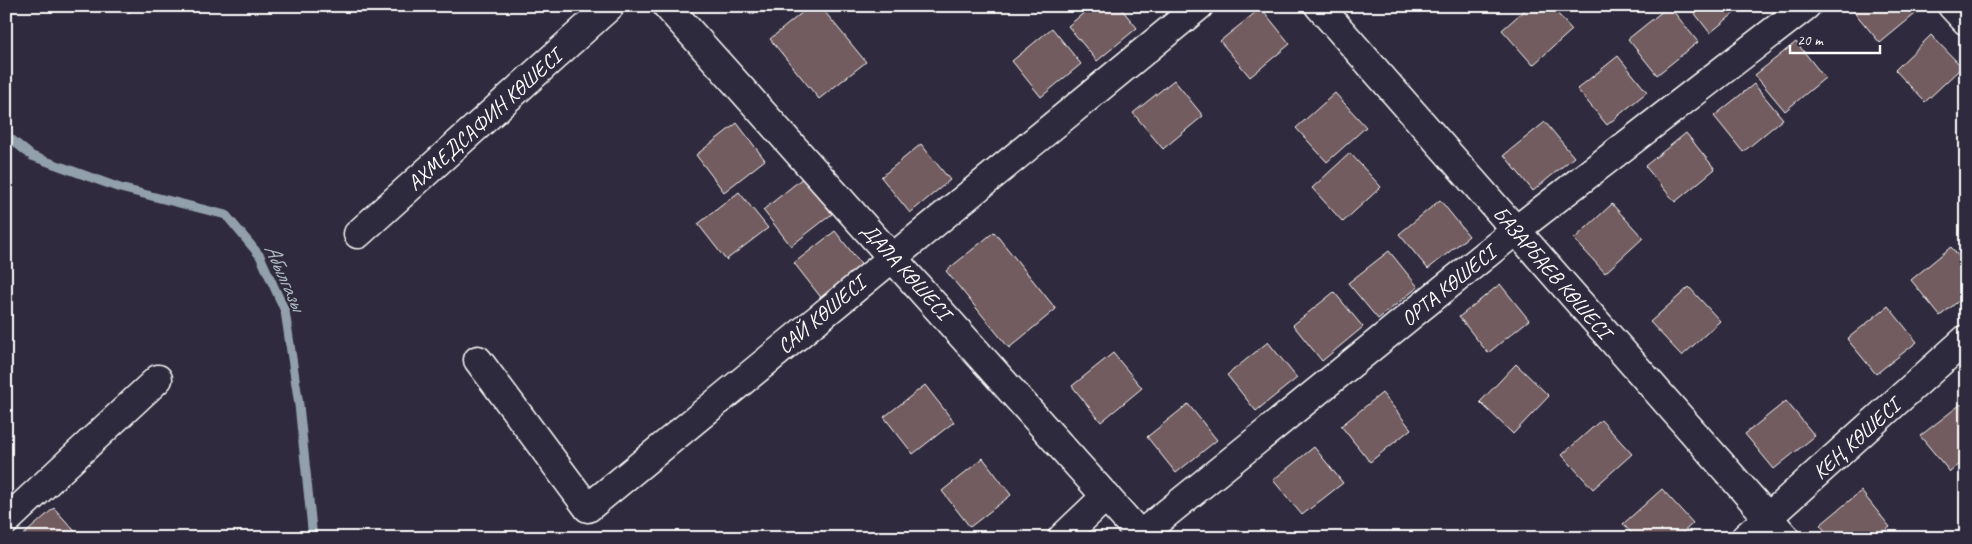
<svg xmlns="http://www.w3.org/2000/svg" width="1972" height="544" viewBox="0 0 1972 544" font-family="Caveat,sans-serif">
	<rect width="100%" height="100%" fill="#2f2a3d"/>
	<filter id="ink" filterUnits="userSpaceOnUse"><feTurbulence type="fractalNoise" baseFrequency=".02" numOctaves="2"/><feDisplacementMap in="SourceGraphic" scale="10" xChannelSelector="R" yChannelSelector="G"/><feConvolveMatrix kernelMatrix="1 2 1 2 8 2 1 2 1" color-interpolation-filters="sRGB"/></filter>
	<g filter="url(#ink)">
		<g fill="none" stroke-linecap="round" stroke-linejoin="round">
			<path stroke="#92a0ab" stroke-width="9" d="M6,135L32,156L120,188L226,215L260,256L285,311L299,405L313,538"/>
		</g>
		<g fill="#725c5f" stroke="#fff">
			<path d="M121,6H137L127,14Z"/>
			<path d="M744,6H763L752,15Z"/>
			<path d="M810,6H820L866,62L819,99L770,39Z"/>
			<path d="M1092,6H1119L1137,28L1097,61L1068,26Z"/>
			<path d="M1529,6H1551L1572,30L1533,65L1502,30Z"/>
			<path d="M1669,6L1698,42L1657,75L1628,39Z"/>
			<path d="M1689,6H1743L1710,33Z"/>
			<path d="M1917,6L1920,10L1880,43L1850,7Z"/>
			<path d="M1261,8L1290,44L1250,77L1220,41Z"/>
			<path d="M1052,28L1081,64L1041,97L1012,61Z"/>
			<path d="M1931,35L1962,67L1925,102L1895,70Z"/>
			<path d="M1796,42L1825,78L1785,111L1755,75Z"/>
			<path d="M1618,56L1647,92L1607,125L1577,89Z"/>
			<path d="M1174,80L1203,116L1163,149L1133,113Z"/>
			<path d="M1754,84L1783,119L1743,152L1714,116Z"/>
			<path d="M1335,93L1366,127L1327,162L1296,128Z"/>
			<path d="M1545,122L1574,157L1533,191L1504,155Z"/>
			<path d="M737,123L765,160L724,192L696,155Z"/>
			<path d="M1686,133L1715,169L1675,202L1645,166Z"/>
			<path d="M921,144L950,180L910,213L881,177Z"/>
			<path d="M1350,153L1381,187L1343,222L1312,188Z"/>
			<path d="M804,177L832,214L791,246L763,210Z"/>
			<path d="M739,192L768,228L726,260L698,224Z"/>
			<path d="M1440,200L1469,236L1428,269L1399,234Z"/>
			<path d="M1612,204L1643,238L1605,273L1574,239Z"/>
			<path d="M835,231L864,268L823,300L794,263Z"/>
			<path d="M994,232L1056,309L1009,348L946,271Z"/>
			<path d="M1951,247L1966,265V295L1940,316L1911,280Z"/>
			<path d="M1389,251L1418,287L1378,319L1348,283Z"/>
			<path d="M1500,284L1529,320L1488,353L1459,317Z"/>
			<path d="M1689,287L1720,321L1682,356L1650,322Z"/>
			<path d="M1334,292L1363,327L1322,361L1293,325Z"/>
			<path d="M1888,306L1917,342L1876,374L1847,339Z"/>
			<path d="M1268,342L1297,378L1256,411L1227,375Z"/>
			<path d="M1113,353L1142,388L1101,422L1072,386Z"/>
			<path d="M1516,364L1549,396L1513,434L1480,402Z"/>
			<path d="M925,385L954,422L913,454L884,417Z"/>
			<path d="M1382,393L1411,429L1370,462L1341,426Z"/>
			<path d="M1786,401L1815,436L1774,469L1745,434Z"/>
			<path d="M1188,404L1217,440L1176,473L1147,437Z"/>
			<path d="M1961,404L1966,410V459L1950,472L1920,436Z"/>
			<path d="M1601,420L1632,454L1593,489L1562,455Z"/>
			<path d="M1314,447L1343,483L1302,515L1273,480Z"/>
			<path d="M983,458L1011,495L970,527L942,491Z"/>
			<path d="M1662,489L1693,523L1677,538H1636L1623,524Z"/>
			<path d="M1861,491L1890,527L1877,538H1831L1820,525Z"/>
			<path d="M54,508L81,538H20Z"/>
			<path d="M1238,531L1243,538H1229Z"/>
		</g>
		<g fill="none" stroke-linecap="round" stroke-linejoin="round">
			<g stroke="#fff" stroke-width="31">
				<g id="minor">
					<path d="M667,6L1143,538"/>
					<path d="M1952,6L1966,21"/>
					<path d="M358,234L610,6"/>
					<path d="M478,360L588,508L1199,6"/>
					<path d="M6,521L158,379"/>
					<path d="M1140,535L1515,231L1806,6"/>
					<path d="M1062,538L1106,496"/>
					<path d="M1745,538L1966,339"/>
				</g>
			</g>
			<g stroke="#fff" stroke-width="31">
				<path id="tertiary" d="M1319,6L1786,538"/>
			</g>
			<use href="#minor" stroke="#2f2a3d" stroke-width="28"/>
			<use href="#tertiary" stroke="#2f2a3d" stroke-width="28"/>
		</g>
	</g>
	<g text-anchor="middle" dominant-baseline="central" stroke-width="4" stroke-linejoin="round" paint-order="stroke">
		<g font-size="21" fill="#fff" stroke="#2f2a3d">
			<text transform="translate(484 120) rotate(-42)">АХМЕДСАФИН КӨШЕСІ</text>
			<text transform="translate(906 271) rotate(48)">ДАЛА КӨШЕСІ</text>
			<text transform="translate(1552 272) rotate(49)">БАЗАРБАЕВ КӨШЕСІ</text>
			<text transform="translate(1448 286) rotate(-39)">ОРТА КӨШЕСІ</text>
			<text transform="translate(821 315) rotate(-40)">САЙ КӨШЕСІ</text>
			<text transform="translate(1856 439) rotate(-42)">КЕҢ КӨШЕСІ</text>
		</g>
		<g font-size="22" font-style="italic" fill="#adb8c0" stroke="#2f2a3d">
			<text transform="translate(285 277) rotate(66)">Абылгазы</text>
		</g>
	</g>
	<rect width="1972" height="544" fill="none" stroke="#2f2a3d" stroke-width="25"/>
	<rect x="12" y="12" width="1947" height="519" fill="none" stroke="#fff" stroke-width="2" filter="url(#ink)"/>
	<path d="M1790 45v8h90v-8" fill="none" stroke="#ffffff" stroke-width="2.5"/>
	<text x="1797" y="45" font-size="15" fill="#ffffff" stroke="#2f2a3d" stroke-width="4" paint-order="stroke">20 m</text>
</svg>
